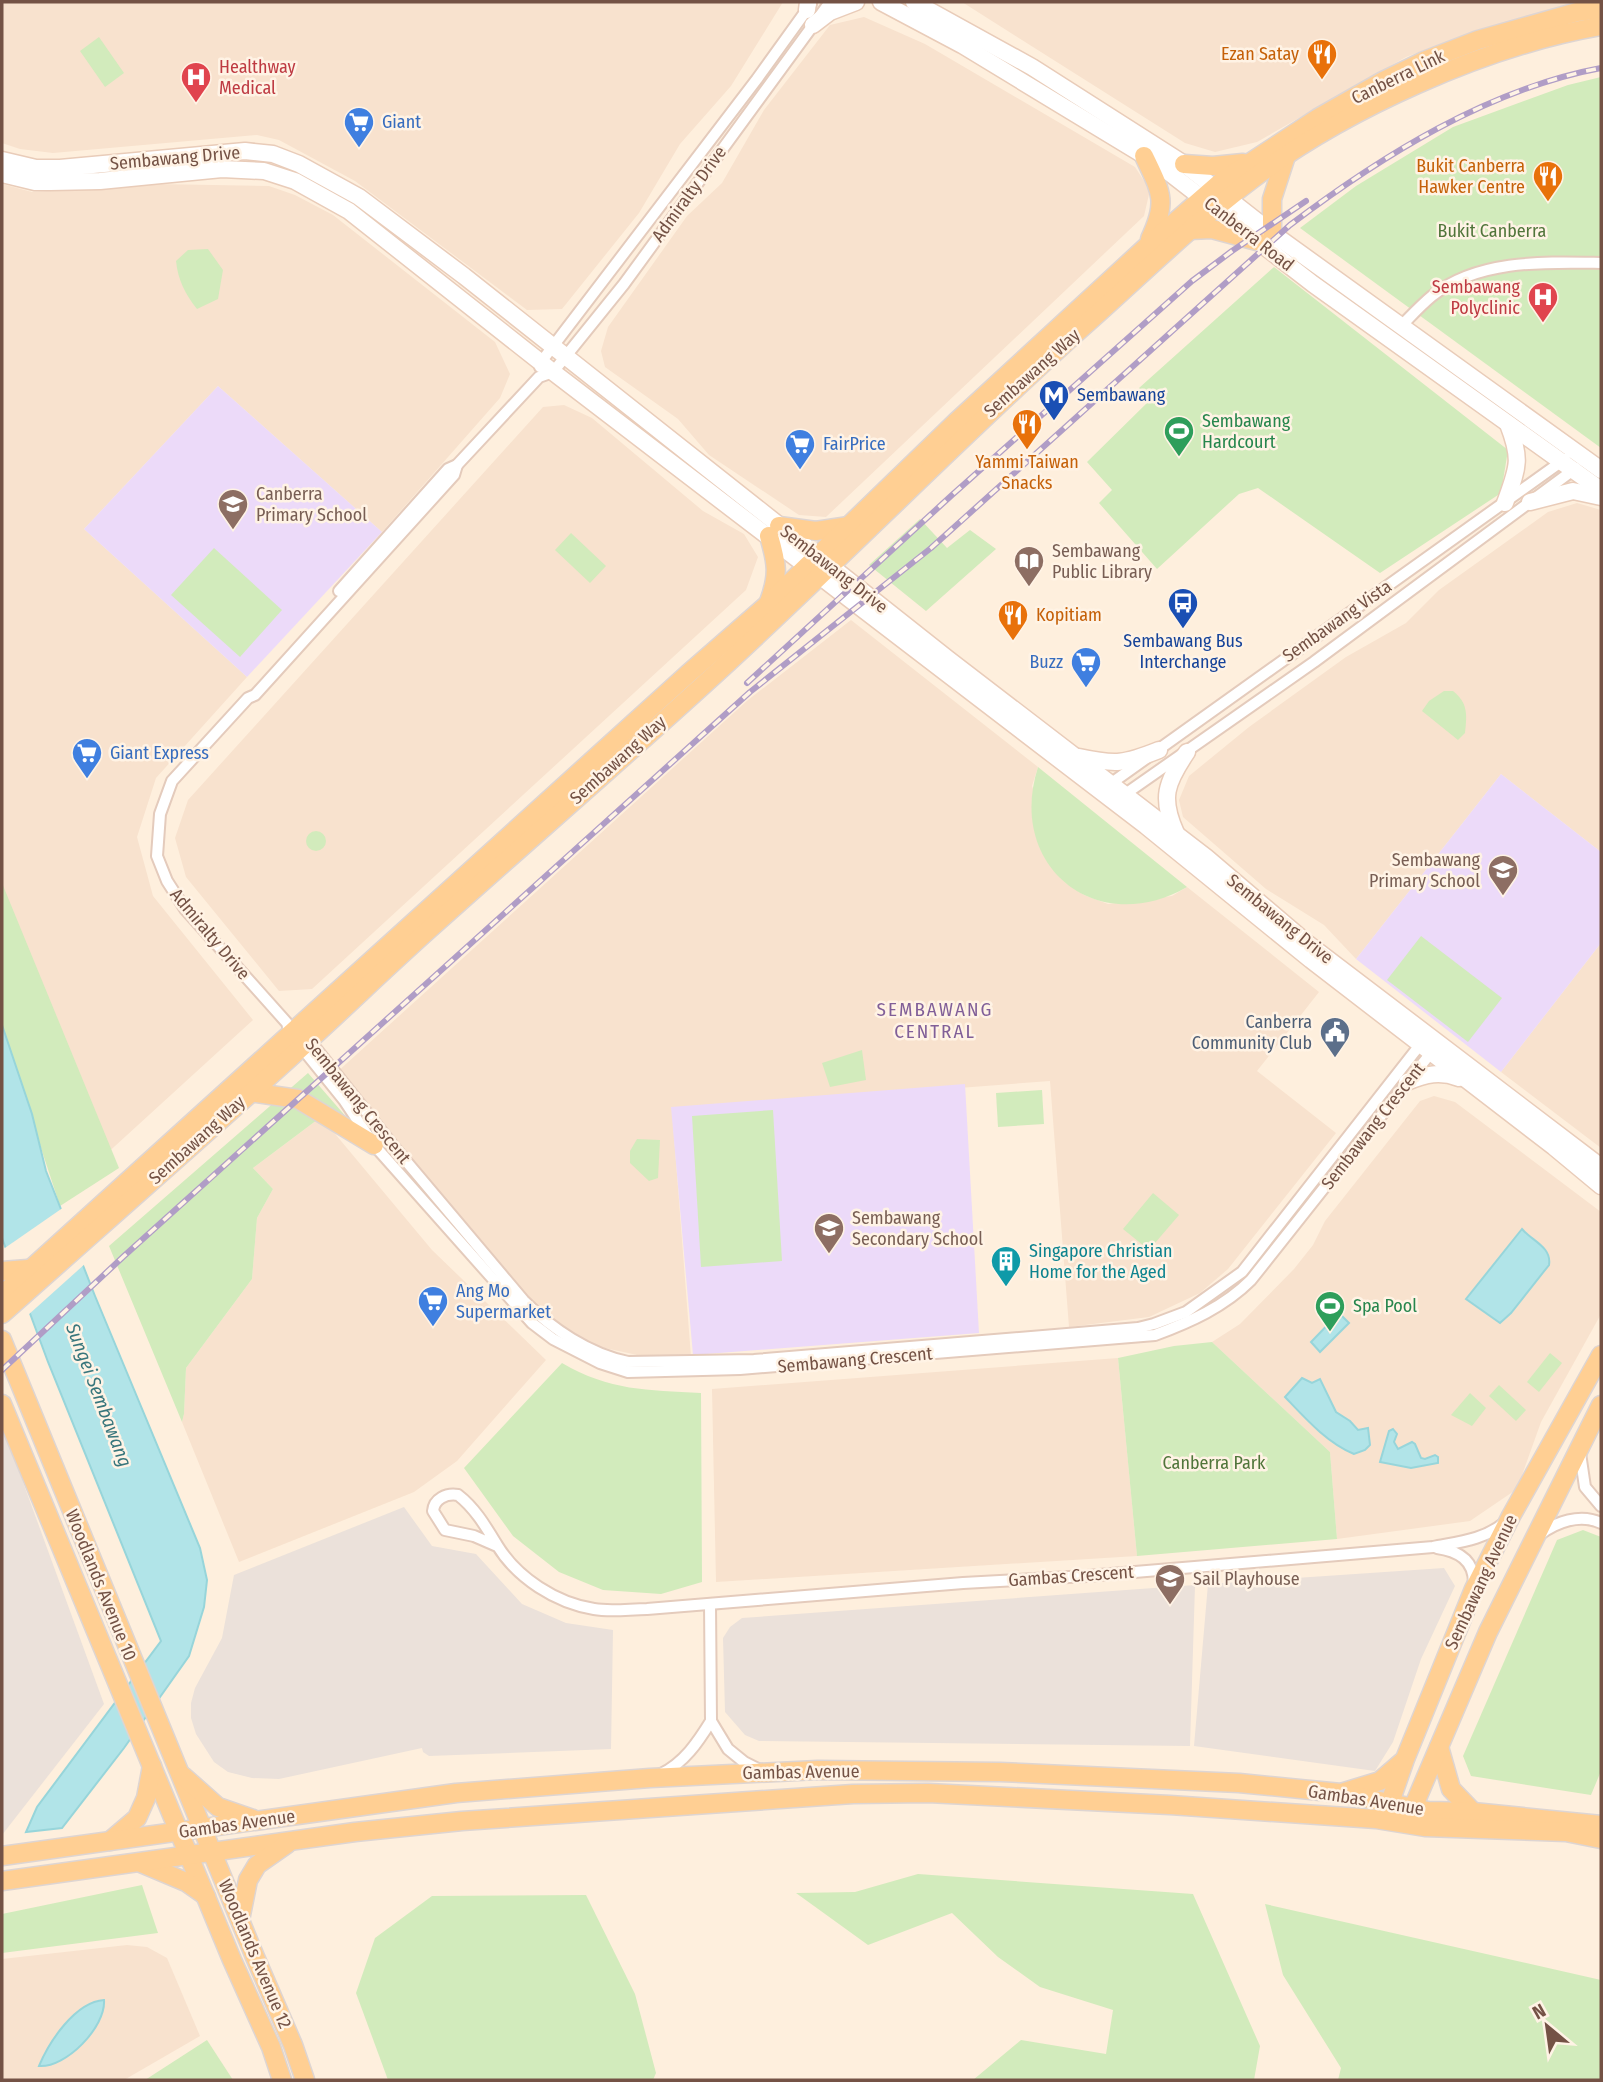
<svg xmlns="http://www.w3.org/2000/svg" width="1603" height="2082" viewBox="0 0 1603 2082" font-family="'Fira Sans Condensed',sans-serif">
	<rect width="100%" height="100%" fill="#feefdd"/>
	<g fill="#f8e2ce">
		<path d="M2,2H783L731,86L680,144L639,213L562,309L527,310L355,181L279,140L257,135L53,153L20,149L2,143Z"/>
		<path d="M962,2H1598L1477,30L1406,57L1257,142L1215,152L1185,143Z"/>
		<path d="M864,17L925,44L1135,167L1150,190L1144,216L826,517L799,515L709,455L678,419L605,367L601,351L608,327L687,216L722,183L764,110L830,25Z"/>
		<path d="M2,184L32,192L155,184L269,186L295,195L333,215L495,342L510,374L500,398L382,532L218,386L84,529L247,677L156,778L137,837L153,896L253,1020L80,1178L2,968Z"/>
		<path d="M564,405L592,418L703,511L744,534L758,557L746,590L312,989L279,991L186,877L175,838L188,800L543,407Z"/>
		<path d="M1577,503L1601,510V852L1501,774L1356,959L1324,925L1266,889L1183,817L1179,800L1189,776L1249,727L1346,657L1406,623L1439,590L1548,512Z"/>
		<path d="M851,620L1038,767L1032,786L1066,883L1084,895L1108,904L1172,896L1187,887L1319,992L1257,1071L1336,1133L1228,1269L1200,1293L1149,1317L1069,1327L1050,1081L672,1110L691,1357L656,1359L586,1344L540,1316L336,1073L748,700Z"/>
		<path d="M1601,943V1148L1501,1072Z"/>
		<path d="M1434,1096L1455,1102L1601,1212V1314L1541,1422L1517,1489L1470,1521L1337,1539L1330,1452L1212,1342L1240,1324L1294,1269L1313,1245L1325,1221L1420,1101Z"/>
		<path d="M321,1117L432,1250L546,1360L457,1461L414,1492L239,1562L182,1422L184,1414L186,1368L252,1279L257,1218L273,1189L253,1168Z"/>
		<path d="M1118,1358L1137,1556L716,1582L712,1389Z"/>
		<path d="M127,1945L147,1947L167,1958L200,2036L124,2080H2V1959Z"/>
	</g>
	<g fill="#ebe1da">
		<path d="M2,1432L5,1433L104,1704L2,1835Z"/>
		<path d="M404,1507L432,1546L476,1554L522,1604L566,1623L613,1630L611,1749L429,1756L423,1752L422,1748L279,1779L252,1778L228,1772L214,1762L196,1734L191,1718V1703L195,1688L222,1638L234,1575Z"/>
		<path d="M1444,1568L1455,1586L1421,1659L1393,1742L1375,1771L1194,1746L1208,1584Z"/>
		<path d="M1195,1585L1190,1746L759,1741L745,1735L725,1712L723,1638L730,1627L742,1618Z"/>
	</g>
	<g fill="#ecdaf9">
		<path d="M218,386L382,532L247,677L84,529Z"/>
		<path d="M1501,774L1601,852V943L1501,1072L1356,959Z"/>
		<path d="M965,1084L979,1333L693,1355L671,1107Z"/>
	</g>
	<g fill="#d2ebbc">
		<path d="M99,37L124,73L105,87L80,51Z"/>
		<path d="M1601,77V448L1300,228L1356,186L1453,127L1568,85Z"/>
		<path d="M208,249L223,270L218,299L197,309C185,294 178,280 176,261L188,250Z"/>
		<path d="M1274,267L1508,450L1501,493L1380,573L1258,488L1239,494L1157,569L1099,503L1112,490L1087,462L1150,400L1139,388Z"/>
		<path d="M920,519L947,548L970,530L996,549L926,611L869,565Z"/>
		<path d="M571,533L606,566L590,583L555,550Z"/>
		<path d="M214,548L282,610L240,657L171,595Z"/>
		<path d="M1444,691H1453C1468,703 1467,714 1465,733L1458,740L1422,711L1429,701Z"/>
		<path d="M1038,767L1187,887C1097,939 1006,867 1038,767Z"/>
		<circle cx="316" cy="841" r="10"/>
		<path d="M2,883L119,1168L60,1206L2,1029Z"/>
		<path d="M1421,936L1502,998L1468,1042L1387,980Z"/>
		<path d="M862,1050L866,1080L830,1087L822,1063Z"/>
		<path d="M308,1073L355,1127L321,1117L253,1168L273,1189L257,1218L252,1279L186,1368L184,1414L182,1422L109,1246Z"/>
		<path d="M1042,1090L1044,1124L998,1127L996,1093Z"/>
		<path d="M773,1110L782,1261L701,1267L692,1116Z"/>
		<path d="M637,1139L660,1140L658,1178L649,1181L630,1163V1151Z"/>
		<path d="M1153,1193L1179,1215L1149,1250L1123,1229Z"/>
		<path d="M1212,1342L1330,1452L1337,1539L1137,1556L1118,1358L1174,1346Z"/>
		<path d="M1550,1353L1562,1363L1539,1392L1527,1382Z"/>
		<path d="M562,1363C610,1391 647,1390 701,1393L702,1582L661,1594L603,1590L559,1572L513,1536L464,1468Z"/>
		<path d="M1499,1385L1526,1410L1516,1421L1489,1396Z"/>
		<path d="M1470,1393L1486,1408L1472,1426L1451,1415Z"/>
		<path d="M1583,1530L1601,1537V1771L1591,1795L1471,1776L1463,1756L1557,1540Z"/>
		<path d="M918,1874L1193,1894L1260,2046L1254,2080H973L1021,2040L1106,2054L1113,2010L1040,1987L998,1957L952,1913L868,1945L796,1893L855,1892Z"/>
		<path d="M142,1885L158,1933L2,1953V1914Z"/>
		<path d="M586,1895L635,1994L656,2073L653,2080H388L356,1993L375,1938L432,1896Z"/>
		<path d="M1265,1904L1601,1980V2080H1338L1341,2068L1283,1975Z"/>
		<path d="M207,2040L233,2080H145Z"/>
	</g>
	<g fill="#b1e4e8" stroke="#97d5da" stroke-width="2">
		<path d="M2,1025L32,1114L46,1171L95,1296L200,1548L207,1580L204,1607L189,1656L124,1748L62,1828L26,1832L37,1807L161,1641L48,1362L2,1238Z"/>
		<path d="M1522,1229C1532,1241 1552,1247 1549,1265L1511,1313L1500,1323L1466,1299Z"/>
		<path d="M1339,1313L1349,1323L1320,1352L1311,1342Z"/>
		<path d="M1302,1378L1312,1383L1320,1379L1336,1412L1350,1421L1358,1430L1368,1428L1370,1445L1365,1450L1354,1454C1327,1443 1305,1418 1285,1397Z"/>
		<path d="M1393,1429L1397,1434L1394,1442L1398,1449L1412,1442L1415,1444L1421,1458L1425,1459L1435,1455L1438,1457V1463L1411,1468L1380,1462L1389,1431Z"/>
		<path d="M104,2000C106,2027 66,2068 39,2066C49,2042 75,2002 104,2000Z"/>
	</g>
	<path fill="#feefdd" d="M64,1207L86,1263L27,1316L2,1250Z"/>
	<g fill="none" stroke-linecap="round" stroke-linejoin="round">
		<g stroke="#e4cbbc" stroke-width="14">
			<g id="street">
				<path d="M1401,326C1411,316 1421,305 1432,296C1478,259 1546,262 1601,263"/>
				<path d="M540,367L541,362L757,79L811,4"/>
				<path d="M457,465L454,475L255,695L248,698L172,781L160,814L157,856L167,881L185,909L287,1023L290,1033L344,1100L374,1145L532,1323L553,1339L600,1363L628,1372L740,1369L1155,1335C1190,1322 1224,1307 1251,1280L1434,1049"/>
				<path d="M339,591L448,469L457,465L539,377L553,372L624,284L830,2"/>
				<path d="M1106,787L1565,459"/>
				<path d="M1121,797L1314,662L1576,468"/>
				<path d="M306,1036L395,1148L524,1301C552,1329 589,1354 628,1362L754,1360L1138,1328L1154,1324L1186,1312L1242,1272L1423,1041"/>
				<path d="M1580,1453L1585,1487L1601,1506"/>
				<path d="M1539,1535C1556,1522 1580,1513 1601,1523"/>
				<path d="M497,1546L474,1536L445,1530L433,1511C434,1499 446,1493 458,1495C475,1508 486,1527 497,1545C517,1578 556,1603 594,1609C611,1612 630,1609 647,1609L963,1583L1087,1576L1433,1547C1458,1542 1484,1540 1504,1523"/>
				<path d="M1437,1548C1458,1551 1474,1560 1474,1583"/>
				<path d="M710,1604L711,1721L728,1749L744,1762L762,1771"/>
				<path d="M661,1774C684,1763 698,1742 711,1721"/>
			</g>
		</g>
		<g stroke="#e9ccb9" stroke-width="19">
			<g id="secondary">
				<path d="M881,2L962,45L1158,164L1313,284L1601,490"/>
				<path d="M914,2L1032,67L1184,164L1272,233L1601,470"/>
				<path d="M807,10L808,2"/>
				<path d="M813,25L830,12L856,2"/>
				<path d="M2,160L36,168H60L245,151L273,154L299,164L359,197L464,276L948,659L1206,857L1307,943L1601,1167"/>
				<path d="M2,174L35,182H50L100,181L222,169L264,171L295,181L349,211L553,372L1146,826L1311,960L1554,1147L1601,1186"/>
				<path d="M1530,502L1573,491L1601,497"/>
				<path d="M1505,503C1518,467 1522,460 1508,424"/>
				<path d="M1079,757C1116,765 1124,764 1159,750"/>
				<path d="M1176,833C1160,798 1166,783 1187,752"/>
				<path d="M1407,1082C1426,1074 1440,1071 1459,1078"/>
			</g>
		</g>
		<g stroke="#ded5d2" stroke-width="21">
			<g id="primary">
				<path d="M1144,156C1161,192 1168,201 1150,239"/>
				<path d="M1184,164L1213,166L1243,163"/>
				<path d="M1189,230L1212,229L1257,241"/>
				<path d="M1272,233V199L1286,156"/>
				<path d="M779,526L816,531L849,526"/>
				<path d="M769,602C779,575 777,563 769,536"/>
				<path d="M250,1092L298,1099L374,1145"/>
				<path d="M2,1271L28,1269"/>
				<path d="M2,1295L689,673L767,605L956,422L1145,248L1222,181L1318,118L1383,81L1424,61L1478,40L1577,12L1601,9"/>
				<path d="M2,1314C103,1224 205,1135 305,1044C349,1004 391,963 435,924C531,838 628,754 723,667C846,554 962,435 1086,324C1141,275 1193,224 1251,180C1345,109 1485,46 1601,26"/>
				<path d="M2,1340L255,1957L293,2045L305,2080"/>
				<path d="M2,1404L232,1960L271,2047L282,2080"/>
				<path d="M1439,1747L1451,1789L1473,1812"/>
				<path d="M183,1776L218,1807L253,1819"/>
				<path d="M1344,1792L1380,1781L1402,1762"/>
				<path d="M1386,1814L1405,1759L1474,1589L1511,1516L1601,1355"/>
				<path d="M1409,1817L1488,1632L1601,1405"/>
				<path d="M110,1841L137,1818L146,1798L152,1766"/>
				<path d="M2,1856L456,1793L650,1778L818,1770L1000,1772L1239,1783L1341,1793L1428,1811L1473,1812L1601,1825"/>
				<path d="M141,1863L186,1882L206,1896"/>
				<path d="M2,1881L355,1832L462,1821L853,1794L928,1793L1170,1805L1376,1819L1425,1827L1566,1832L1601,1839"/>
				<path d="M240,1920L248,1880L257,1865L287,1844"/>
			</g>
		</g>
		<use href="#street" stroke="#fff" stroke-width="10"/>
		<use href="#secondary" stroke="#fff" stroke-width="16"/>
		<use href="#primary" stroke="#ffcf93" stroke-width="18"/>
		<g stroke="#b09dc6" stroke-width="6">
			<g id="rail">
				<path d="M747,683L952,495L1192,281L1232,251L1306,201"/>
				<path d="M2,1370L124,1256L750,692L931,548L1290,225C1380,157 1488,89 1601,68"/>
			</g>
		</g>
		<use href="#rail" stroke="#fff3e5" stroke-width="3.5" stroke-dasharray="10" stroke-linecap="butt"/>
	</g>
	<defs>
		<g id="restaurant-pin" transform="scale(1.575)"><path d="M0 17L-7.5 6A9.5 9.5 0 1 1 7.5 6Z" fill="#e8710a" stroke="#fff3e5"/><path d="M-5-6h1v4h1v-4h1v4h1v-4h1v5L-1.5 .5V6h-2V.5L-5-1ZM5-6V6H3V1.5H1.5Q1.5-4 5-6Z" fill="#fff"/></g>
		<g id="hospital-pin" transform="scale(1.575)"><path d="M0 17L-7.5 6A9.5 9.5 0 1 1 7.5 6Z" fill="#e0444e" stroke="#fff3e5"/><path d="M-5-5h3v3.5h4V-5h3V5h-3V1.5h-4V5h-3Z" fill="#fff"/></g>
		<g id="supermarket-pin" transform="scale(1.575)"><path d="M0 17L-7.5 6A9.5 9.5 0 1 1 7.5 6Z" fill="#3f7fe0" stroke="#fff3e5"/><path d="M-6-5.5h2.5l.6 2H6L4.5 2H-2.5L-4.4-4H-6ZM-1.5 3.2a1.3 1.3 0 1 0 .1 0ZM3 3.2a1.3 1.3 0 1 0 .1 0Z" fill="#fff"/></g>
		<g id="metro-pin" transform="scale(1.575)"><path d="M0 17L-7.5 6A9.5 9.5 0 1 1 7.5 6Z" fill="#1a4fb4" stroke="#fff3e5"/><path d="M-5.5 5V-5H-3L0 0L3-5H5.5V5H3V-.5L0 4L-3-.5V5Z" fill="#fff"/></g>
		<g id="stadium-pin" transform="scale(1.575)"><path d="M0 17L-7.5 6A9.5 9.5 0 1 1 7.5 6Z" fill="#2e9e5b" stroke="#fff3e5"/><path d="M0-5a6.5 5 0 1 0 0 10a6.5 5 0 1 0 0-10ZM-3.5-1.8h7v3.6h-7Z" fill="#fff"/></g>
		<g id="school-pin" transform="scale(1.575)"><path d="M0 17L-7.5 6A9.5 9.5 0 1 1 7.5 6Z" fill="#8d6e63" stroke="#fff3e5"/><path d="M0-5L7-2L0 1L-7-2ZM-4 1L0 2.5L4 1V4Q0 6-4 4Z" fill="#fff"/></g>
		<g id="library-pin" transform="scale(1.575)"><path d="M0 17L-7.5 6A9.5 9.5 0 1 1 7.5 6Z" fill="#8d6e63" stroke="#fff3e5"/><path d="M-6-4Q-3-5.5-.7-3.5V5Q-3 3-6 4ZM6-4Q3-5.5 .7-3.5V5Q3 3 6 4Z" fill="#fff"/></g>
		<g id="bus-pin" transform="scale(1.575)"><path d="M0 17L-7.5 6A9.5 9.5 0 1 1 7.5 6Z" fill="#1a4fb4" stroke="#fff3e5"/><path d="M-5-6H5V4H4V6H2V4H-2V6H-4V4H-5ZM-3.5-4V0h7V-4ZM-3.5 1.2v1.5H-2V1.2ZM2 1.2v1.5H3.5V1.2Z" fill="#fff"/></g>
		<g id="civic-pin" transform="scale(1.575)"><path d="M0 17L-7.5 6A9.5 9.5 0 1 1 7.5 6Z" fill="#5c6f8a" stroke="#fff3e5"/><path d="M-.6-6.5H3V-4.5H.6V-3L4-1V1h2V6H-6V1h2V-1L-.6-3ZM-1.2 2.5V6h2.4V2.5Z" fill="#fff"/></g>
		<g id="building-pin" transform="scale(1.575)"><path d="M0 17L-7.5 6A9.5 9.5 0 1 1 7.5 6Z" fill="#0f9aa8" stroke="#fff3e5"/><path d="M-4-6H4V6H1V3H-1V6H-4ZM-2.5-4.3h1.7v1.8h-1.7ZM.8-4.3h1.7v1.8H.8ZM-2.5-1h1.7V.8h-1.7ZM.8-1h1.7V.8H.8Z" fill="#fff"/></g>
	</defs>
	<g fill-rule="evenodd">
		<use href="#restaurant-pin" x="1322" y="54"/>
		<use href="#hospital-pin" x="196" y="77"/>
		<use href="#supermarket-pin" x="359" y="122"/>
		<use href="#restaurant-pin" x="1548" y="176"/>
		<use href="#hospital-pin" x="1543" y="297"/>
		<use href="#metro-pin" x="1054" y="395"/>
		<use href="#restaurant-pin" x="1027" y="424"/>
		<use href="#stadium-pin" x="1179" y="431"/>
		<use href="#supermarket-pin" x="800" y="444"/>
		<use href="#school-pin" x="233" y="504"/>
		<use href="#library-pin" x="1029" y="561"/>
		<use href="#bus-pin" x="1183" y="603"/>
		<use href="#restaurant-pin" x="1013" y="615"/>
		<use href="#supermarket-pin" x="1086" y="662"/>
		<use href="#supermarket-pin" x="87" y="753"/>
		<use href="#school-pin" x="1503" y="870"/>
		<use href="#civic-pin" x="1335" y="1032"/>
		<use href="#school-pin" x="829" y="1228"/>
		<use href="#building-pin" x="1006" y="1261"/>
		<use href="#supermarket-pin" x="433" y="1301"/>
		<use href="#stadium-pin" x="1330" y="1306"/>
		<use href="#school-pin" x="1170" y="1579"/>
	</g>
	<g text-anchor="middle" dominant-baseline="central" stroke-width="5" stroke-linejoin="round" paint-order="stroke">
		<g font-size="18" fill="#c56008" stroke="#fff3e5" text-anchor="end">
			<text x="1299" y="54">Ezan Satay</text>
			<text x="1525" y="166">Bukit Canberra<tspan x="1525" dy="21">Hawker Centre</tspan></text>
			<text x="1027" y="462" text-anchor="middle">Yammi Taiwan<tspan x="1027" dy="21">Snacks</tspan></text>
			<text x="1036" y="615" text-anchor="start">Kopitiam</text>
		</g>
		<g font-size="18" fill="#be3a42" stroke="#fff3e5" text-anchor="start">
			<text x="219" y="67">Healthway<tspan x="219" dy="21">Medical</tspan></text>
			<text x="1520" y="287" text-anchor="end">Sembawang<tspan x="1520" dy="21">Polyclinic</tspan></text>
		</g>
		<g font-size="18" fill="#745245" stroke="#fff3e5">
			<text transform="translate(1398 77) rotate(-26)">Canberra Link</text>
			<text transform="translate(175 158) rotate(-5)">Sembawang Drive</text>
			<text transform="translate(689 194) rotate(-54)">Admiralty Drive</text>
			<text transform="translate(1249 234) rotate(38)">Canberra Road</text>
			<text transform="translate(1032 373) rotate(-42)">Sembawang Way</text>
			<text transform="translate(834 569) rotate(38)">Sembawang Drive</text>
			<text transform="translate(1337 621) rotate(-35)">Sembawang Vista</text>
			<text transform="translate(618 760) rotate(-42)">Sembawang Way</text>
			<text transform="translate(1280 919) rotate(39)">Sembawang Drive</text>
			<text transform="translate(210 934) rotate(50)">Admiralty Drive</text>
			<text transform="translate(358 1101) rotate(51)">Sembawang Crescent</text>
			<text transform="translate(1373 1126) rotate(-52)">Sembawang Crescent</text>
			<text transform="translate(197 1140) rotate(-42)">Sembawang Way</text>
			<text transform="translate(855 1360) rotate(-5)">Sembawang Crescent</text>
			<text transform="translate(1071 1576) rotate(-4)">Gambas Crescent</text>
			<text transform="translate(1481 1582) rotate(-65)">Sembawang Avenue</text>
			<text transform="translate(101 1585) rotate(68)">Woodlands Avenue 10</text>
			<text transform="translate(801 1772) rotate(-1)">Gambas Avenue</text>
			<text transform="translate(1366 1800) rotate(9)">Gambas Avenue</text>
			<text transform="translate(237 1824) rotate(-8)">Gambas Avenue</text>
			<text transform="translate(255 1954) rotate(67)">Woodlands Avenue 12</text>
		</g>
		<g font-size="18" fill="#366cbe" stroke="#fff3e5" text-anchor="start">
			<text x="382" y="122">Giant</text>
			<text x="823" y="444">FairPrice</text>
			<text x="1063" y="662" text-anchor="end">Buzz</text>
			<text x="110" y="753">Giant Express</text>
			<text x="456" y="1291">Ang Mo<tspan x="456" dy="21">Supermarket</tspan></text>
		</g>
		<g font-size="18" fill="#50753a" stroke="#fff3e5">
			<text x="1492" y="231">Bukit Canberra</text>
			<text x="1214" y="1463">Canberra Park</text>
		</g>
		<g font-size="18" fill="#164399" stroke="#fff3e5" text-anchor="start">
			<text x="1077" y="395">Sembawang</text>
			<text x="1183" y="641" text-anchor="middle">Sembawang Bus<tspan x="1183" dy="21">Interchange</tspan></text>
		</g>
		<g font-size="18" fill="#27864d" stroke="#fff3e5" text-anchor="start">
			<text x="1202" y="421">Sembawang<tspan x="1202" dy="21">Hardcourt</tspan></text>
			<text x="1353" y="1306">Spa Pool</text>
		</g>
		<g font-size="18" fill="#785e54" stroke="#fff3e5" text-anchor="start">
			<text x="256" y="494">Canberra<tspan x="256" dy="21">Primary School</tspan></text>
			<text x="1052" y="551">Sembawang<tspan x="1052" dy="21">Public Library</tspan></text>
			<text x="1480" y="860" text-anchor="end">Sembawang<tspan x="1480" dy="21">Primary School</tspan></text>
			<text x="852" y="1218">Sembawang<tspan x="852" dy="21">Secondary School</tspan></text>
			<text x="1193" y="1579">Sail Playhouse</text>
		</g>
		<g font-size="18" fill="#4e5e75" stroke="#fff3e5" text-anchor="end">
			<text x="1312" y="1022">Canberra<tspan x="1312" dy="21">Community Club</tspan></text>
		</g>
		<g font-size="18" fill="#0d838f" stroke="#fff3e5" text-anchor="start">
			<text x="1029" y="1251">Singapore Christian<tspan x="1029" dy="21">Home for the Aged</tspan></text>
		</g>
		<g font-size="19" letter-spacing="2" fill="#815f98" stroke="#fff3e5">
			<text x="935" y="1009">SEMBAWANG<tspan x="935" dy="22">CENTRAL</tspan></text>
		</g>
		<g font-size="19" font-style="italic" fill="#38767c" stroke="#fff3e5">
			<text transform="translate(99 1395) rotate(69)">Sungei Sembawang</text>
		</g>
	</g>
	<rect width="1603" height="2082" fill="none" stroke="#745245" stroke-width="7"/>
	<g transform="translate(1547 2026) rotate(331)" stroke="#fff3e5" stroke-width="5" paint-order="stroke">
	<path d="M0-5L12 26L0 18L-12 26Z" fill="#745245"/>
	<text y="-10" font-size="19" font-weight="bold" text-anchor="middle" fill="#745245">N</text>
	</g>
</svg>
